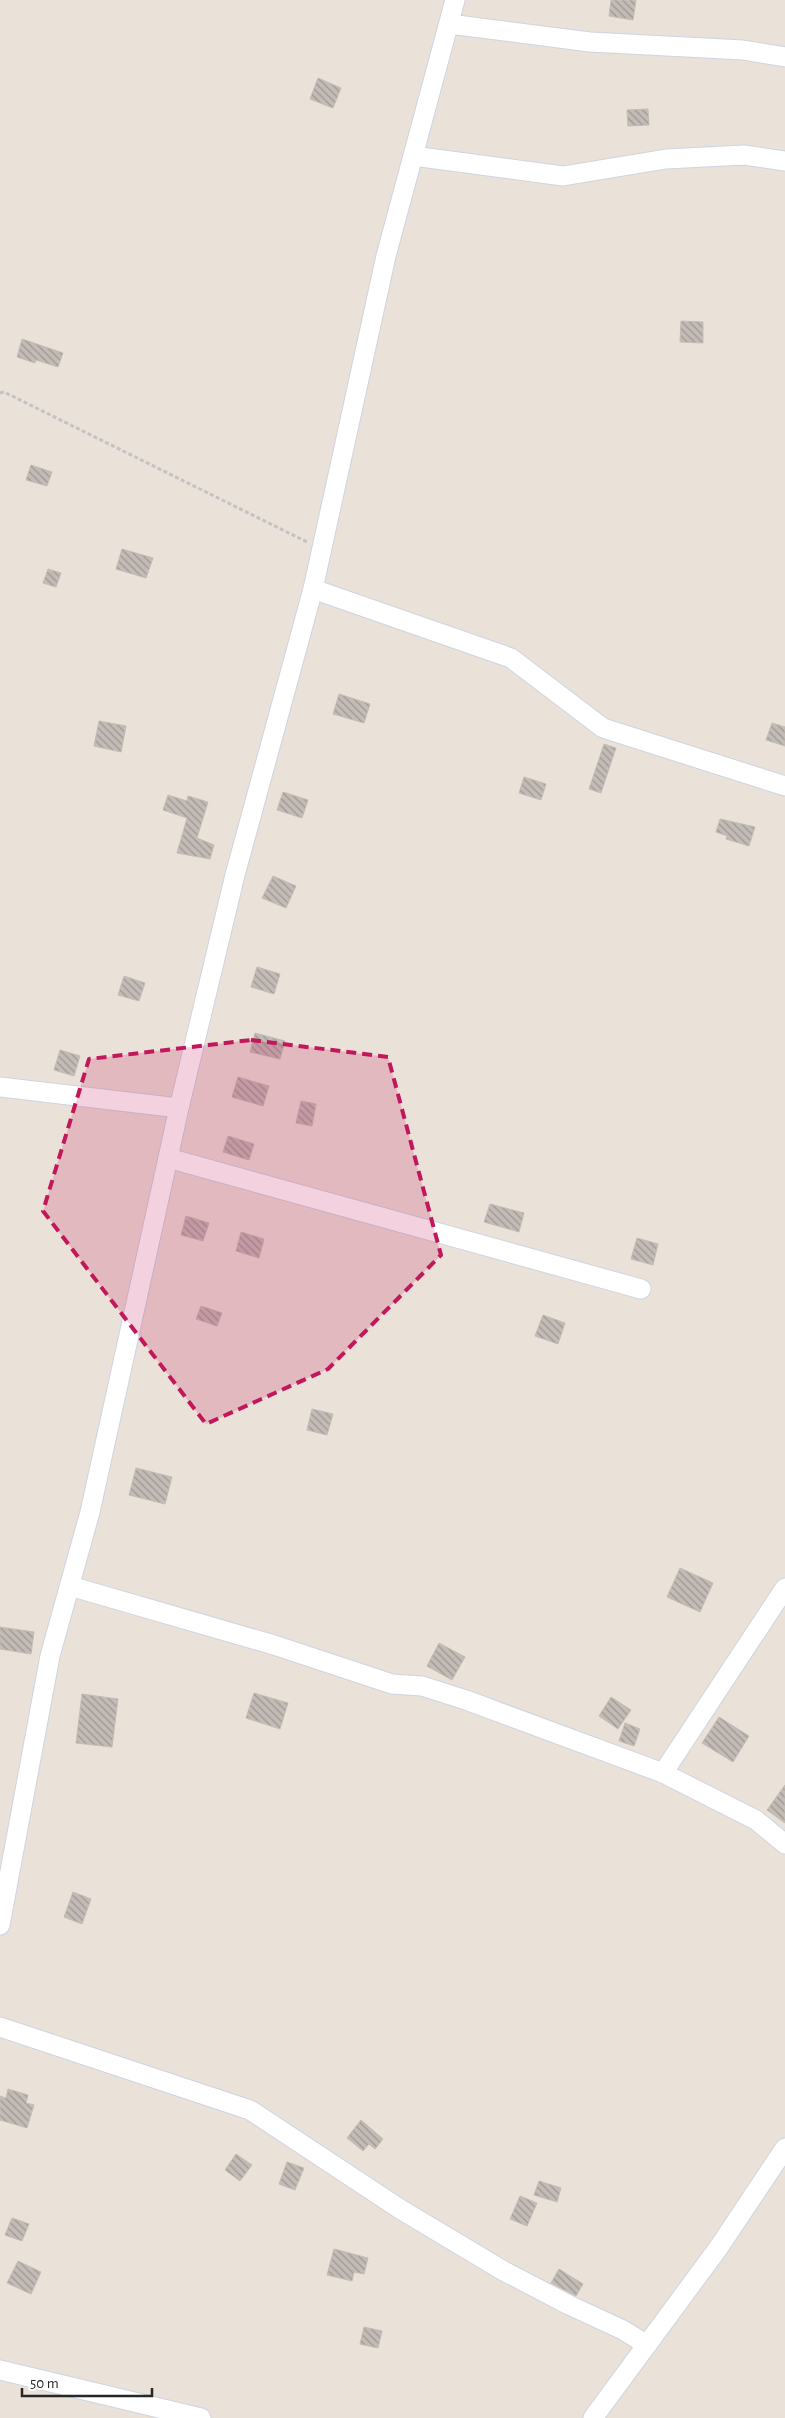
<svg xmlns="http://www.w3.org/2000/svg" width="785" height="2418" viewBox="0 0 785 2418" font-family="'Alegreya Sans',sans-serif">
	<defs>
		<pattern id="building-back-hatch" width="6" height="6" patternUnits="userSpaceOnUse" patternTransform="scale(1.25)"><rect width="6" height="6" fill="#c2bbb6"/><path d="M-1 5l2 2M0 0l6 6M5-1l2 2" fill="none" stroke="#9e9894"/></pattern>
	</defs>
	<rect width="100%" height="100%" fill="#eae1d9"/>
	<g fill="url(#building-back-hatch)" stroke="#c5bdb3">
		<path d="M611,0H636L633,20L609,16Z"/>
		<path d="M318,78L341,88L333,108L310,99Z"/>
		<path d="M648,109L649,125L628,126L627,110Z"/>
		<path d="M681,321L703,322V343L680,342Z"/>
		<path d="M22,339L63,353L58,367L36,360L35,363L17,357Z"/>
		<path d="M31,465L52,472L47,486L26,480Z"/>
		<path d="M122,549L153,558L146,578L116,569Z"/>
		<path d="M48,569L61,573L56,587L43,583Z"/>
		<path d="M339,694L370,704L364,723L333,714Z"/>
		<path d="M99,721L126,726L121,752L94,746Z"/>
		<path d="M772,723L785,727V746L766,740Z"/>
		<path d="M604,744L616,748L601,793L589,789Z"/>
		<path d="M524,777L546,784L541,800L519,793Z"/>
		<path d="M283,792L308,800L302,818L277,810Z"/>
		<path d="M168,795L187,801L188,796L208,802L197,838L214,845L210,859L177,853L187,818L163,810Z"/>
		<path d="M720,819L755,827L749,846L726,839L727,836L716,832Z"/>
		<path d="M273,876L296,886L286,908L262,898Z"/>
		<path d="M257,967L280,974L274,994L251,987Z"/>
		<path d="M124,976L145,983L139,1001L118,995Z"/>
		<path d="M255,1033L285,1041L280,1059L250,1052Z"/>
		<path d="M60,1050L80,1056L74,1076L54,1070Z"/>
		<path d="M238,1077L269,1086L263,1106L232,1097Z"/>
		<path d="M301,1101L316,1104L312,1126L296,1123Z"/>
		<path d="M228,1136L254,1144L249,1160L223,1152Z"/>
		<path d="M490,1204L524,1213L519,1232L484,1222Z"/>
		<path d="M186,1216L209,1223L203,1241L181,1235Z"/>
		<path d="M241,1232L264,1239L259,1258L236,1251Z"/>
		<path d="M637,1238L658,1244L653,1265L631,1259Z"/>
		<path d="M201,1306L222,1313L217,1326L196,1319Z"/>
		<path d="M543,1315L565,1323L558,1344L535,1336Z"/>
		<path d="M312,1409L333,1414L327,1435L307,1430Z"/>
		<path d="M136,1468L172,1477L165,1504L129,1495Z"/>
		<path d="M680,1568L713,1583L700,1612L667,1597Z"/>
		<path d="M0,1627L34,1632L31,1654L0,1649Z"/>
		<path d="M439,1643L465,1657L452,1680L427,1666Z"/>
		<path d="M254,1693L288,1703L280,1729L246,1718Z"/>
		<path d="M82,1694L118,1699L112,1747L76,1743Z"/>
		<path d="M611,1697L631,1710L618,1729L599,1716Z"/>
		<path d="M719,1717L749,1736L733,1762L702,1743Z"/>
		<path d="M625,1723L640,1729L634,1746L619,1741Z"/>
		<path d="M785,1785V1823L767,1810Z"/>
		<path d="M73,1892L91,1899L82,1924L64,1917Z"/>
		<path d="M8,2089L28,2095L26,2103L34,2105L27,2128L0,2120V2096L6,2098Z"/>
		<path d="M361,2120L383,2139L375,2149L369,2144L363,2151L347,2138Z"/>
		<path d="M236,2154L252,2165L240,2181L225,2170Z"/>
		<path d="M287,2162L304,2168L295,2190L279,2184Z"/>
		<path d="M539,2181L561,2188L557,2202L534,2195Z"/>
		<path d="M520,2196L537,2203L527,2226L510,2219Z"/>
		<path d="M12,2218L29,2224L22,2241L5,2235Z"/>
		<path d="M334,2249L368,2258L364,2274L354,2272L352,2281L327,2275Z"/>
		<path d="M18,2261L41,2272L31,2294L7,2283Z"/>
		<path d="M559,2269L583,2284L576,2296L551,2283Z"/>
		<path d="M364,2327L382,2331L378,2348L360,2344Z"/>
	</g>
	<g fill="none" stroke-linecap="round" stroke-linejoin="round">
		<g stroke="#ced4e1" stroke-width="21">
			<g id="minor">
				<path d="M449,24L590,42L743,50L785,57"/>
				<path d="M413,156L563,176L666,159L744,155L785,161"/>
				<path d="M313,589L511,658L603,728L785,786"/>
				<path d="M0,1087L179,1108"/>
				<path d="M168,1158L641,1289"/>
				<path d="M70,1586L274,1645L392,1684L422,1686L466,1700L663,1773L756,1820L785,1844"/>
				<path d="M663,1773L785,1588"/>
				<path d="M0,1925L50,1656L90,1512L179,1108L235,875L313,589L386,256L455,0"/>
				<path d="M0,2027L250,2110L400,2209L502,2270L569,2305L623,2330L647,2345"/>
				<path d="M0,2370L201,2418"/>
				<path d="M593,2418L719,2247L785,2148"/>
			</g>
		</g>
		<path stroke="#c3c3c3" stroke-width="3" stroke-dasharray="4 2.5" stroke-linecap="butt" d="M0,393L4,392L307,542"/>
		<use href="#minor" stroke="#fff" stroke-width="19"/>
	</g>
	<path fill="#c2185b" fill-opacity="0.2" stroke="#c2185b" stroke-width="4" stroke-dasharray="10 6" stroke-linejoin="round" d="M251,1040L388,1057L441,1255L328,1369L206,1424L43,1211L89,1059Z"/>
	<path d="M22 2388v8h130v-8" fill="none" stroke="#272727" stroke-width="2.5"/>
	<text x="30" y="2388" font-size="15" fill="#272727" stroke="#ffffff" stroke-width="4" paint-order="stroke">50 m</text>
</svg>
